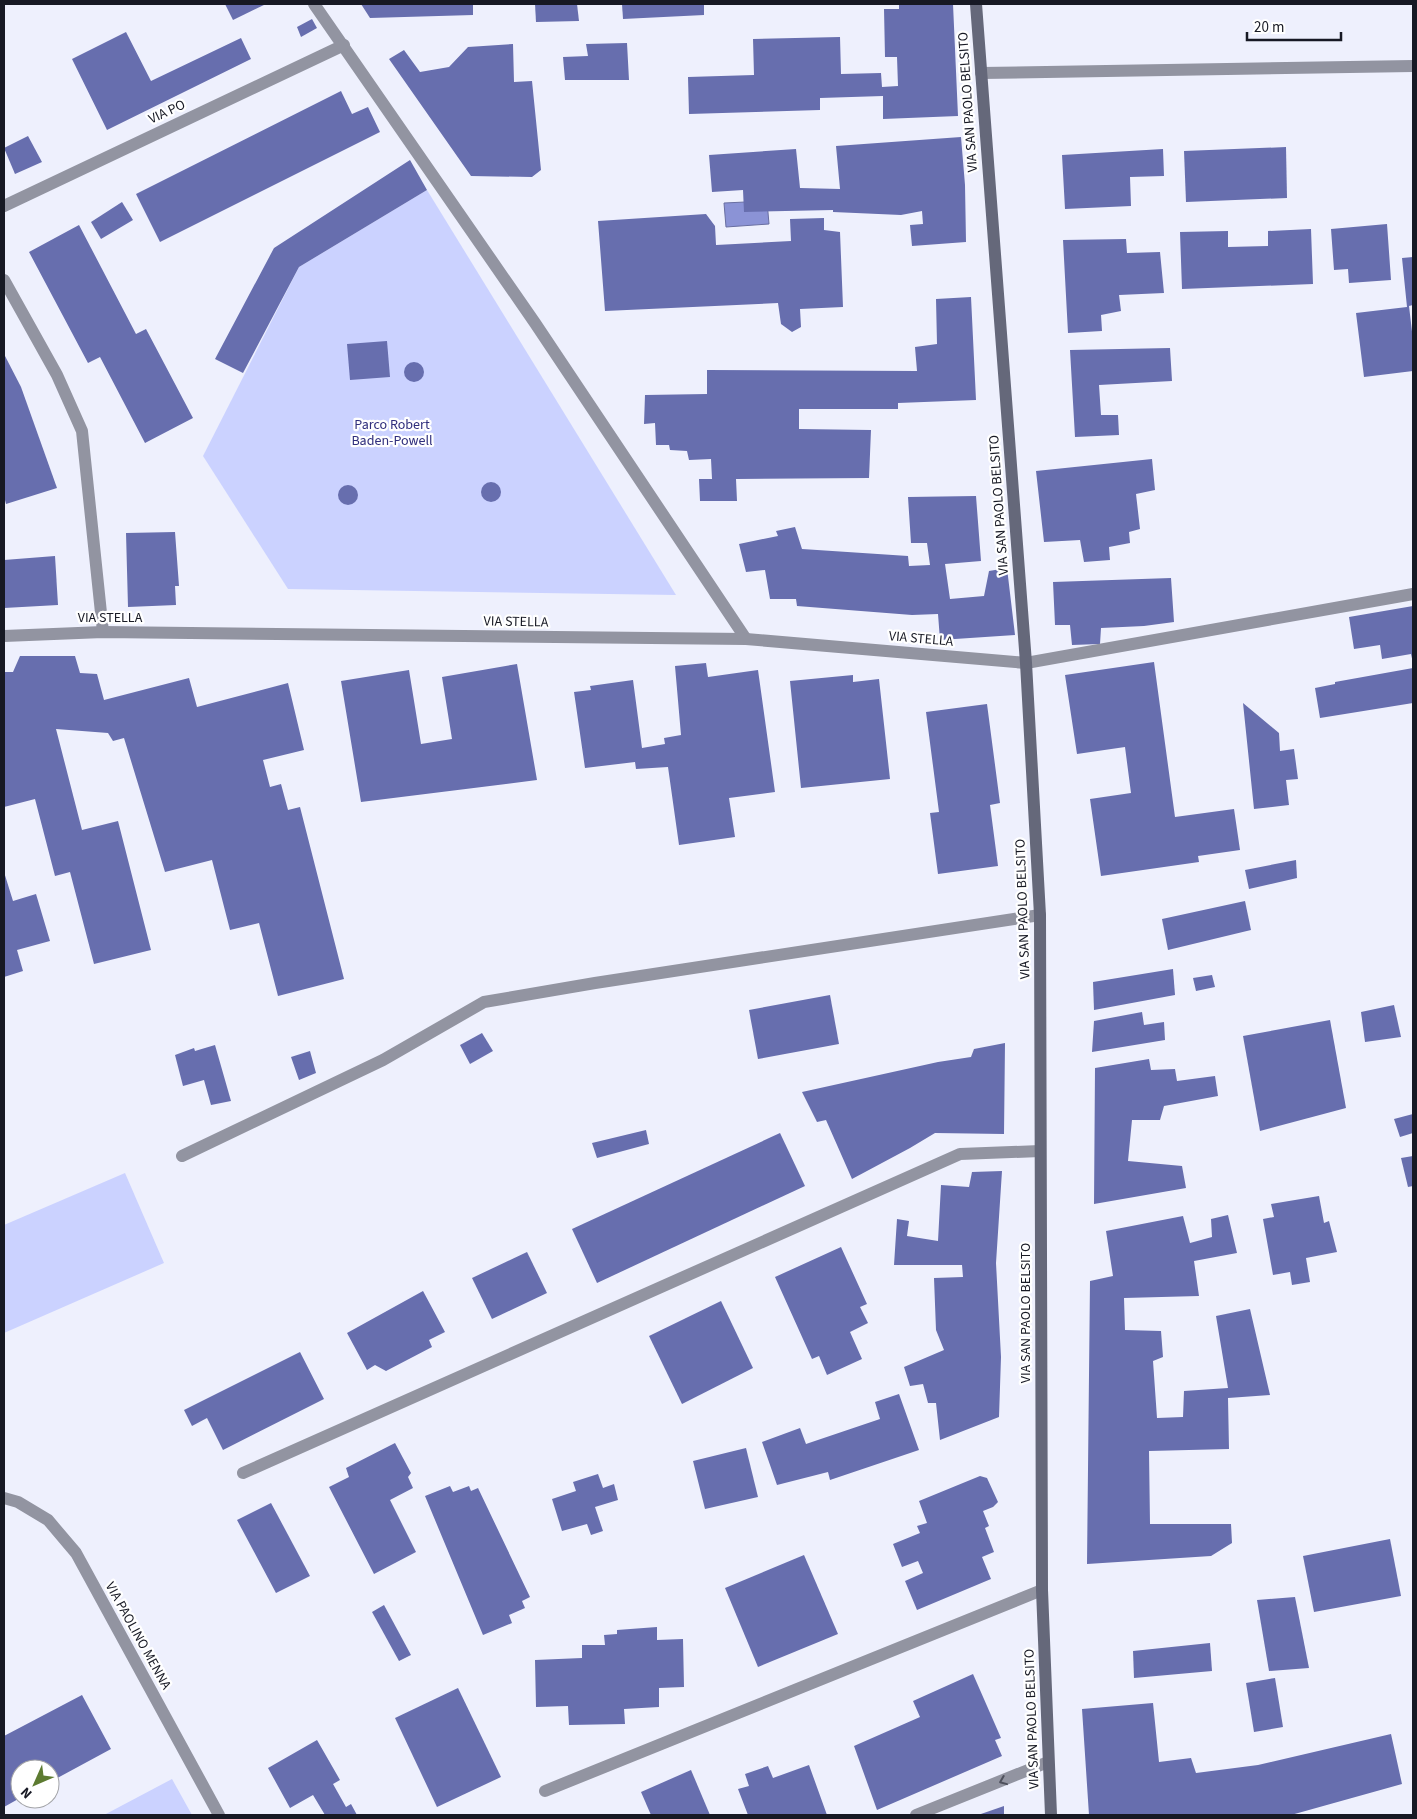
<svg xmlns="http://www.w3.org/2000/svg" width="1417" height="1819" viewBox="0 0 1417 1819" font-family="'Source Sans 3',sans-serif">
	<rect width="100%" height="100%" fill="#eef0fd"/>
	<g fill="#cbd2ff">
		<path d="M427,190L676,595L288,589L203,456L299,267Z"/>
		<path d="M125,1173L164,1263L4,1333V1225Z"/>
		<path d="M172,1779L192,1815H104Z"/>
	</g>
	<path fill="#8b93d6" stroke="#686ea1" d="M767,201L769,224L726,227L724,203Z"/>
	<g fill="#676eae">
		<path d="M225,4H266L233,20Z"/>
		<path d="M361,4H473V15L370,18Z"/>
		<path d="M535,4H577L579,21L536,22Z"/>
		<path d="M622,4H704V15L623,19Z"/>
		<path d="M899,4H953L958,116L883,119V96L820,98V110L689,114L688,77L754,75L753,39L840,37L841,74L881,73L882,87L898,86L897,57H885L884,9H899Z"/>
		<path d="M312,19L317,28L301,37L297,27Z"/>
		<path d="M126,32L151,81L241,38L251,59L107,130L72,59Z"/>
		<path d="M627,43L629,80H565L563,57L588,56L586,44Z"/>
		<path d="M513,44L514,82L532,81L541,170L532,177L471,176L389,59L404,50L420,72L449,67L468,47Z"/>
		<path d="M341,91L352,114L368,107L380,132L160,242L136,194Z"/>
		<path d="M28,136L42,162L15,174L4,148Z"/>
		<path d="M961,137L965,185L966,242L912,246L910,225L923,224L922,211L901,215L833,212V210L744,212L743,190L712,192L709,155L796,149L800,188L840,189L836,146Z"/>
		<path d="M1286,147L1287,198L1186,202L1184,151Z"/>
		<path d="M1163,149L1164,176L1130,177L1131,206L1065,209L1062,155Z"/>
		<path d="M410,160L427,190L299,267L243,373L215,359L274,248Z"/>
		<path d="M122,202L133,220L101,239L91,222Z"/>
		<path d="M706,214L715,226L716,245L791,241L790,219L824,218V230L840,232L843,307L800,309L801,327L792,332L781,324L778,303L605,311L598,221Z"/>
		<path d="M1387,224L1391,280L1349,283L1348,269L1334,270L1331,229Z"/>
		<path d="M79,225L136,334L146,329L193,418L145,443L100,357L88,363L29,252Z"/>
		<path d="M1311,229L1313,284L1182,289L1180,232L1228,231V247L1268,246V231Z"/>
		<path d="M1126,239L1127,253L1160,252L1164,293L1119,295L1121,311L1101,315L1102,331L1068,333L1063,240Z"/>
		<path d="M1413,257V305L1409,306L1413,340V371L1364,377L1356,313L1407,307L1402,258Z"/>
		<path d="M971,297L976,400L898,403V409H799V429L871,430L869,478L736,479L737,501H700L699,479H712L711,459L689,460L687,451L670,450L669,445H656L655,423L644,424L645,395L707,394V370L917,371L915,347L937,344L936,299Z"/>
		<path d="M387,341L390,377L350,380L347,344Z"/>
		<path d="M1170,348L1172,381L1099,385L1101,415H1118L1119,435L1075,437L1070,350Z"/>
		<path d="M4,354L21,387L57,488L6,504L4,496Z"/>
		<circle cx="414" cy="372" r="10"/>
		<path d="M1152,459L1155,490L1136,494L1140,529L1129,532L1130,543L1109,547L1110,560L1084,562L1080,540L1044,542L1036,471Z"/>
		<circle cx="491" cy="492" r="10"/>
		<circle cx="348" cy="495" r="10"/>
		<path d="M976,496L981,561L945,564L950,599L984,596L989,571L1007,568L1015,635L940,640L938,614L912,615L797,606L796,599H770L765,570L746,572L739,544L778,536L776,531L795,527L802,549L908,556L909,566L930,565L927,543H911L908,497Z"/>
		<path d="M175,532L179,586H175L176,605L128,607L126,533Z"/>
		<path d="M55,556L58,605L4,608V560Z"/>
		<path d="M1171,578L1174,622L1144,626L1101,628L1100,644L1072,645L1070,625H1055L1053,582Z"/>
		<path d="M1413,606V663L1411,654L1382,659L1380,645L1354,649L1349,617Z"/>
		<path d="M20,656H75L80,673L97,674L104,700L189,678L197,707L288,683L304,750L263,760L270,787L281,784L288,810L300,807L344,979L278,996L259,923L230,930L212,860L165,872L124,738L113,741L108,733L56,729L82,830L118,821L151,950L94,964L70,872L55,876L35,799L4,807V672H13Z"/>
		<path d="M1154,662L1175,817L1234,809L1240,850L1198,856L1199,862L1101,876L1090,799L1131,793L1125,747L1077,754L1065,675Z"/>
		<path d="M706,663L708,677L758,670L775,792L729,798L735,837L679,845L668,767L636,769L635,762L585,768L574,692L591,690L590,686L633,680L642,748L665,744L664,738L681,735L675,666Z"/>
		<path d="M517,664L537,780L361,802L341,681L409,670L421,744L452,739L442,677Z"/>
		<path d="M1413,668V703L1320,718L1315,688L1335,684V682Z"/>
		<path d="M853,675V682L879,679L890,779L801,788L790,681Z"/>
		<path d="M1243,703L1279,733L1280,751L1294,749L1298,779L1286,780L1289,805L1254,809Z"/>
		<path d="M987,704L1000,803L990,805L998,866L938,874L930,813L939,812L926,712Z"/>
		<path d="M1296,860L1297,878L1249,889L1245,870Z"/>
		<path d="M4,872L13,901L36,894L50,941L17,950L23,971L4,977Z"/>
		<path d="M1245,901L1251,930L1168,950L1162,919Z"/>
		<path d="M1173,969L1175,995L1094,1010L1093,982Z"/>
		<path d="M1212,975L1215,987L1196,991L1193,978Z"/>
		<path d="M830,995L839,1044L758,1059L749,1010Z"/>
		<path d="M1394,1005L1401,1037L1365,1042L1361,1012Z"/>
		<path d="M1142,1012L1144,1025L1164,1022L1165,1040L1092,1052L1094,1021Z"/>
		<path d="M1330,1020L1346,1108L1260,1131L1243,1036Z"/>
		<path d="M482,1033L493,1051L470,1064L460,1045Z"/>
		<path d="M1005,1043L1004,1134L935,1133L910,1148L852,1179L826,1120L817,1122L802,1092L938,1062L971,1057L974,1049Z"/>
		<path d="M215,1045L231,1101L211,1105L204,1080L183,1086L175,1055L194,1048L195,1051Z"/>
		<path d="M310,1051L316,1073L299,1080L291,1057Z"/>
		<path d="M1149,1059L1151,1070L1175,1069L1177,1081L1215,1076L1218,1096L1164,1106L1160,1120H1132L1128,1161L1182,1166L1186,1188L1094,1204L1095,1068Z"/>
		<path d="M1413,1114V1133L1400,1137L1394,1119Z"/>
		<path d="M646,1130L649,1144L597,1158L592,1143Z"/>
		<path d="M780,1133L805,1186L597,1283L572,1229Z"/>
		<path d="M1413,1156V1186L1408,1187L1401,1158Z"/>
		<path d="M1002,1171L996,1263L1001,1357L999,1417L940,1440L936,1403H928L923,1384L910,1386L904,1367L944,1350L936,1330L934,1278L963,1277L962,1265H894L897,1219L909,1221L907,1236L938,1241L941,1185L969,1187L972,1172Z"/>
		<path d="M1319,1196L1324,1223L1329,1221L1337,1252L1306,1258L1310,1282L1292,1285L1290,1272L1273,1275L1263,1219L1274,1217L1271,1204Z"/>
		<path d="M1228,1215L1237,1253L1194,1261L1199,1296L1124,1298L1125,1330L1161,1331L1163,1357L1153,1361L1157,1418L1183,1417L1184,1391L1228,1388L1216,1316L1250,1309L1270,1395L1228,1398L1229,1449L1149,1451L1150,1524H1231L1232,1543L1211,1556L1087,1564L1090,1281L1113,1276L1106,1231L1183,1216L1190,1243L1212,1237L1211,1219Z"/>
		<path d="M841,1247L867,1304L860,1307L868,1323L850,1332L862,1359L827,1375L819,1356L812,1359L775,1277Z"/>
		<path d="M527,1252L547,1293L492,1319L472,1278Z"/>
		<path d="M423,1291L445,1332L429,1340L432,1347L386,1371L375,1365L367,1370L347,1333Z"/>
		<path d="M721,1301L753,1368L682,1404L649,1336Z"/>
		<path d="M300,1352L324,1399L223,1450L207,1418L192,1426L184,1410Z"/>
		<path d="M899,1394L919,1450L830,1480L828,1472L777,1485L762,1442L800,1428L806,1444L880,1419L875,1402Z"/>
		<path d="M395,1443L411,1473L408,1477L413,1488L390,1500L416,1552L374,1574L329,1487L349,1477L346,1468Z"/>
		<path d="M746,1448L758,1497L705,1509L693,1461Z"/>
		<path d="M598,1474L603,1488L614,1484L618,1500L595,1507L603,1531L591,1535L587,1524L562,1531L552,1499L576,1491L573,1482Z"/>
		<path d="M980,1476L987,1478L998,1502L993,1507L983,1511L989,1526L985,1528L994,1552L982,1557L991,1579L917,1610L905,1581L923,1573L918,1561L902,1567L893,1544L920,1533L917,1526L927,1523L919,1501Z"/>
		<path d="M450,1486L453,1492L469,1486L471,1491L478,1488L530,1597L522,1601L525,1608L509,1615L512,1623L483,1635L425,1496Z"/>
		<path d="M271,1503L310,1576L276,1593L237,1520Z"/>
		<path d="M1390,1539L1401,1596L1314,1612L1303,1556Z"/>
		<path d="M804,1555L838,1634L758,1667L725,1588Z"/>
		<path d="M1295,1597L1309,1668L1269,1671L1257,1600Z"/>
		<path d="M384,1605L411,1655L399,1661L372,1612Z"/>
		<path d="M657,1627V1640L683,1639L684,1687L659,1688V1707L624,1709L625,1724L569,1725L568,1706L536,1707L535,1660L582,1658V1645H605L604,1635L617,1634V1630Z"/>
		<path d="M1210,1643L1212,1671L1134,1678L1133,1651Z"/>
		<path d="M973,1674L1001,1738L995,1740L1002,1756L877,1810L854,1746L920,1717L913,1701Z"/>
		<path d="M1275,1678L1283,1727L1254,1732L1246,1683Z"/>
		<path d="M458,1688L501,1777L437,1807L395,1718Z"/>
		<path d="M82,1695L111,1749L50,1782V1769H20V1798L4,1807V1736Z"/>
		<path d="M1153,1703L1159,1762L1191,1758L1196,1773L1258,1765L1391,1734L1402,1784L1291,1815H1089L1082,1709Z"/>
		<path d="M317,1740L340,1780L333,1784L346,1807L351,1804L357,1815H325L313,1795L290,1808L268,1768Z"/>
		<path d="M809,1765L827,1815H748L738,1789L749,1786L745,1774L768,1766L773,1778Z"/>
		<path d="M691,1770L710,1815H651L641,1792Z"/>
		<path d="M1004,1806V1815H978Z"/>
	</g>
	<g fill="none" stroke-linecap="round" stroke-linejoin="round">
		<path stroke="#9294a1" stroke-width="12" d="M981,73L1413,66"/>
		<g stroke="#9294a1" stroke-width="12">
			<path d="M314,4L535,323L746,639"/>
			<path d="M4,206L344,45"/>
			<path d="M4,280L57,375L82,431L103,632"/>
			<path d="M1026,663L1413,594"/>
			<path d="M182,1156L383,1060L484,1002L595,983L1040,915"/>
			<path d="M243,1473L960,1154L1040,1151"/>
			<path d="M4,1498L18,1502L48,1520L76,1553L219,1815"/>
			<path d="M545,1791L1042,1590"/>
			<path d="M916,1815L1048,1762"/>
		</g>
		<path stroke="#9294a1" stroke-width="12" d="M4,636L103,632L746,639L1026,663"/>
		<path stroke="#65687a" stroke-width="12" d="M976,4L1026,663L1040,915L1042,1590L1051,1815"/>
	</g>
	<defs><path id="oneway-chevron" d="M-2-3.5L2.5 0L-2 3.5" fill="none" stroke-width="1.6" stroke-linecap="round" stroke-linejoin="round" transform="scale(1.25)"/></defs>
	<use stroke="#4e505c" href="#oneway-chevron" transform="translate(1003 1781) rotate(158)"/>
	<g text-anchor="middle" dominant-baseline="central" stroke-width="4.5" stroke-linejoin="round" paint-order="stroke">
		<g font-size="14" fill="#171924" stroke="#fff">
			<text transform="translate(968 102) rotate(-94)">VIA SAN PAOLO BELSITO</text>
			<text transform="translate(167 112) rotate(-25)">VIA PO</text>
			<text transform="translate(999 505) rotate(-94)">VIA SAN PAOLO BELSITO</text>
			<text x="110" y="618">VIA STELLA</text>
			<text transform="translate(516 622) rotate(1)">VIA STELLA</text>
			<text transform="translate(921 639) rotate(5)">VIA STELLA</text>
			<text transform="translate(1023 909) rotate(-92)">VIA SAN PAOLO BELSITO</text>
			<text transform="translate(1026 1313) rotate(-90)">VIA SAN PAOLO BELSITO</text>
			<text transform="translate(138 1636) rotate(61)">VIA PAOLINO MENNA</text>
			<text transform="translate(1032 1719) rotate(-92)">VIA SAN PAOLO BELSITO</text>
		</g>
		<g font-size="14" fill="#2f2e7c" stroke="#fff">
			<text x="392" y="425">Parco Robert<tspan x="392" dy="16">Baden-Powell</tspan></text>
		</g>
	</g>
	<rect width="1417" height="1819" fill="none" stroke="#171924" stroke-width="10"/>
	<g transform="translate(35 1784) rotate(225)"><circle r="24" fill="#ffffff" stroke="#a2a3a7"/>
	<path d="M0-4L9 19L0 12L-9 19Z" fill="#5d7b31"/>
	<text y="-8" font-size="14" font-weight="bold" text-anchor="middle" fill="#171924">N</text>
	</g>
	<path d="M1247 32v8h94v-8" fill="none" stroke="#171924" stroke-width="2.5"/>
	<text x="1254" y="32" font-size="15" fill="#171924" stroke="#ffffff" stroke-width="4" paint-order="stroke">20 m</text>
</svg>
